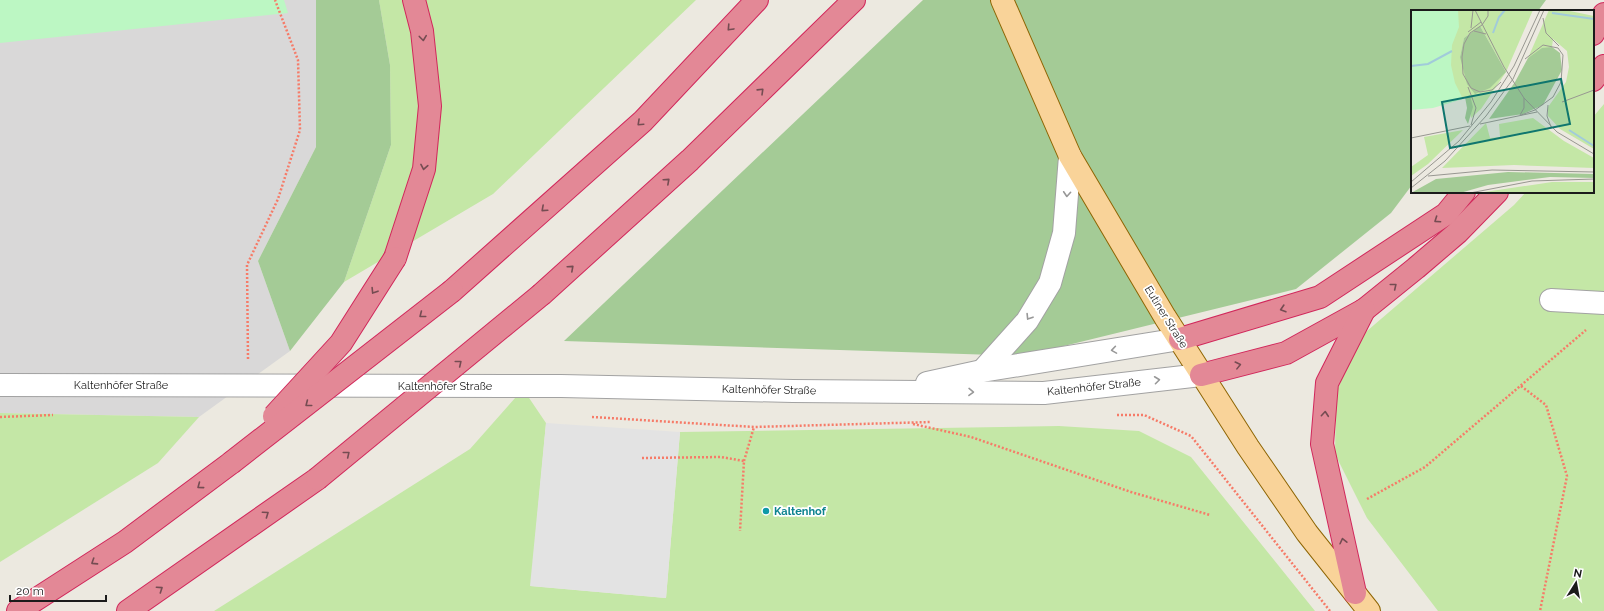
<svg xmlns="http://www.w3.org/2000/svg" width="1604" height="611" viewBox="0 0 1604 611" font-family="Raleway,sans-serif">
	<rect width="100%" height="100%" fill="#ece9e0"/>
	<path fill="#d9d8d8" d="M232,0H316V147L258,261L290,351L199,417L0,413V21Z"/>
	<g fill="#c4e7a6">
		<path d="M379,0H696L493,194L344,282L391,145L390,65Z"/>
		<path d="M1604,104V611H1438L1367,518L1335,454L1336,393L1360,337L1514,205L1526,192H1593V117Z"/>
		<path d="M523,389L546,423L531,586L666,598L680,432L1059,426L1139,431L1191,457L1315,611H214L470,449Z"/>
		<path d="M0,413L199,417L158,463L0,562Z"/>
	</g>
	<g fill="#a4cb96">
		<path d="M316,0H379L390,65L391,145L344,282L290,351L258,261L316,147Z"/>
		<path d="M923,0H1546L1538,11H1412V185L1391,213L1296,289L1023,356L564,341Z"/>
	</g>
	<path fill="#bcf7c3" d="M0,0H284L288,13L0,43Z"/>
	<path fill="#e3e3e3" d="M546,423L680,432L666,598L530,586Z"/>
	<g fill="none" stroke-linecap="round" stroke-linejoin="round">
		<g stroke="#a2a2a2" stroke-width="24">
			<g id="minor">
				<path d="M1551,300L1604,303"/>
				<path d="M982,371L1027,321L1050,283L1064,233L1070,156"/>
				<path d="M927,383L982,371L1180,339"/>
				<path d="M0,385L561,386L793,391L1044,393L1201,375"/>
			</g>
		</g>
		<g stroke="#8e6503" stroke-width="24">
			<path id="major" d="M1002,0L1070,156L1165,317L1248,447L1307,533L1369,611"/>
		</g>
		<g stroke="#d1275b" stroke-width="24">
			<g id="highway">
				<path d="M1593,34L1604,14"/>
				<path d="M1593,80L1604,66"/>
				<path d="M395,258L424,169L430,106L422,31L414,0"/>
				<path d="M452,291L643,121L757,0"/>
				<path d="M542,294L690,160L854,0"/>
				<path d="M1180,339L1320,297L1446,214L1464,192"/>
				<path d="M1201,375L1286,353L1364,310L1416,268L1457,233L1497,192"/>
				<path d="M1355,593L1322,444L1327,383L1364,310"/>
				<path d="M18,611L125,542L231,463"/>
				<path d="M128,611L317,479"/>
			</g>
		</g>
		<g stroke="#f67b68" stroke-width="2.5" stroke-dasharray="2 2" stroke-linecap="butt">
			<path d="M248,359L247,265L278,199L300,130L298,60L275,0"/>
			<path d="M1521,386L1546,405L1567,476L1540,611"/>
			<path d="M1117,415H1144L1191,436L1330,611"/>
			<path d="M0,417L53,415"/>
			<path d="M592,417L754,427L931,422"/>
			<path d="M913,424L971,437L1131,492L1210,515"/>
			<path d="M642,458L721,457L744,461L740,531"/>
			<path d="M744,461L754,427"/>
			<path d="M1367,499L1425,467L1586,330"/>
		</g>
		<use href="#minor" stroke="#fff" stroke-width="22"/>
		<use href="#major" stroke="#f9d399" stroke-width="22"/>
		<use href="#highway" stroke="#e38896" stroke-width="22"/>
		<g stroke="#d1275b" stroke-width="24" stroke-linecap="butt">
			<g id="highway-bridge">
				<path d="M274,416L341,343L395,258"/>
				<path d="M231,463L452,291"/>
				<path d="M317,479L542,294"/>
			</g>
		</g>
		<use href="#highway-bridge" stroke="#e38896" stroke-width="22"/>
	</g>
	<defs><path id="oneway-chevron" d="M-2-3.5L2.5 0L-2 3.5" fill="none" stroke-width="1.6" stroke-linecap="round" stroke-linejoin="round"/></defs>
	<g stroke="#754c52">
		<use href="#oneway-chevron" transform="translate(730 28) rotate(133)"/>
		<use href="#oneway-chevron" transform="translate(423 38) rotate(83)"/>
		<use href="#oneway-chevron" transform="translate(761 91) rotate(-44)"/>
		<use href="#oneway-chevron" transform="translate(640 123) rotate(137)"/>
		<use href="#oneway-chevron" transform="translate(424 167) rotate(100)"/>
		<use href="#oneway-chevron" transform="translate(667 181) rotate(-42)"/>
		<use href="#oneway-chevron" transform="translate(544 209) rotate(138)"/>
		<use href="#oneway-chevron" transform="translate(1437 220) rotate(146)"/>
		<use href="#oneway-chevron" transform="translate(571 268) rotate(-42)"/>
		<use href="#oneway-chevron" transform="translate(1394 286) rotate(-39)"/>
		<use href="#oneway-chevron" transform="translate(374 291) rotate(122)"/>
		<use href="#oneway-chevron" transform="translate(1283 309) rotate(163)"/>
		<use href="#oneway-chevron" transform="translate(422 315) rotate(142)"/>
		<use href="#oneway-chevron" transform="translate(459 363) rotate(-39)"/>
		<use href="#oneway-chevron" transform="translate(1238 365) rotate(-14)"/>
		<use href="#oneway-chevron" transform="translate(308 404) rotate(142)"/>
		<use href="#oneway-chevron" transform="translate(1325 414) rotate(-85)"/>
		<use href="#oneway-chevron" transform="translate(347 454) rotate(-39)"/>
		<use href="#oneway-chevron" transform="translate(200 486) rotate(143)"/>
		<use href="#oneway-chevron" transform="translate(266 514) rotate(-35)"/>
		<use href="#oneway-chevron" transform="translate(1343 541) rotate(-103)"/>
		<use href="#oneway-chevron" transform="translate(94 562) rotate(147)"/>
		<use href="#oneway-chevron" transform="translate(160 589) rotate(-34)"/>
	</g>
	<g stroke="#989898">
		<use href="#oneway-chevron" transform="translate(1067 194) rotate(94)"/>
		<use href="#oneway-chevron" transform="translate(1029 317) rotate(122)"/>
		<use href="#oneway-chevron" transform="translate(1114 350) rotate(171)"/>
		<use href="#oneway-chevron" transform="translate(1157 380) rotate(-7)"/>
		<use href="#oneway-chevron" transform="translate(971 392) rotate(1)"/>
	</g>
	<circle fill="#0f9aa8" stroke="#fff" stroke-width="1.5" cx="766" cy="511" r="4"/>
	<g text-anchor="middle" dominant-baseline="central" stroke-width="3.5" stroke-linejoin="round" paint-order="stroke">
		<g font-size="11" fill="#1b1b1b" stroke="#fff">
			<text transform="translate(1166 317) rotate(58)">Eutiner Straße</text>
			<text x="121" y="385">Kaltenhöfer Straße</text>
			<text x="445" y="386">Kaltenhöfer Straße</text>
			<text transform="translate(1094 387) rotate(-6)">Kaltenhöfer Straße</text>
			<text transform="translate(769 390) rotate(1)">Kaltenhöfer Straße</text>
		</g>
		<g font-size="11" font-weight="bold" fill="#0d838f" stroke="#fff" text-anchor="start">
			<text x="774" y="511">Kaltenhof</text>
		</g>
	</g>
	<g transform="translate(1411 10)">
		<rect width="183" height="183" fill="#ece9e0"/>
		<path d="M0,0H122L95,62L70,99L60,108L58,86L27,94ZM69,16L95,62L49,47L53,28ZM138,0H154L183,6V139L149,119L137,106V97L155,72L158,57L156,41L142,29L141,37L117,48ZM122,108L153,131L183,148V158L103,155L31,158L75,113L79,128L89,127L88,114ZM52,120L17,154L0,166V157L17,145L13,127ZM141,172H183V183H67Z" fill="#c4e7a6" fill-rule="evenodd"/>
		<path d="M69,16L95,62L79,78L64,84L56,74L49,47L53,28ZM141,37L149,43L151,60L132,95L112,104L78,109L104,72L117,48L131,38ZM59,85L62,97L57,114L54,108L56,98L54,87ZM97,162L183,164V168L139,167L77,175L49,183H0L25,169Z" fill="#a4cb96"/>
		<path d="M0,0H47L48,17L41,35L40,55L44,73L52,89L22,98L0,100Z" fill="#bcf7c3"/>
		<path fill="none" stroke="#a1cbda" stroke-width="2" d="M141,3L183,9M82,23L88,7L94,0M0,56L17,54L41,41M158,120L183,136"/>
		<path fill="none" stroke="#989791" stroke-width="1" d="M64,0L93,57L113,88L146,122L183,144M132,8L135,23L148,36M71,15L77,6V0M71,15L59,23L53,34L51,47L52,64L60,78L69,82L81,80L90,72M60,18L62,0M63,21L75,24M57,22L70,12M114,49L132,35L147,38L152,45L150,72L142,87L124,100M57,77L65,98L60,115M151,92L183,80M137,95L136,106L140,117M109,105L113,98V88M110,105L124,100M69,114L126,102M0,128L59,116M17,166L81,160L183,162M0,172L48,131L80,92L103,56L129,0M0,178L34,151L75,106L102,69L133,0M59,183L121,171L183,169"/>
		<path fill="#0f766e" fill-opacity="0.15" stroke="#0f766e" stroke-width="2" d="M150,69L159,114L39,138L31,92Z"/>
		<rect width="183" height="183" fill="none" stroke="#1b1b1b" stroke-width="2"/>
	</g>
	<g transform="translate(1576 583) rotate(11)" stroke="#ffffff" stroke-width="3" paint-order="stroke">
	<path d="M0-3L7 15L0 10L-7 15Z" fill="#1b1b1b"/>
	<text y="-6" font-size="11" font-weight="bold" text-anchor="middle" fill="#1b1b1b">N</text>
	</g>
	<path d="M10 595v6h96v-6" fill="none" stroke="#1b1b1b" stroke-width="2"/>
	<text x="16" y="595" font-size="12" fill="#1b1b1b" stroke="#ffffff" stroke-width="3" paint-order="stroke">20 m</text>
</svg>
